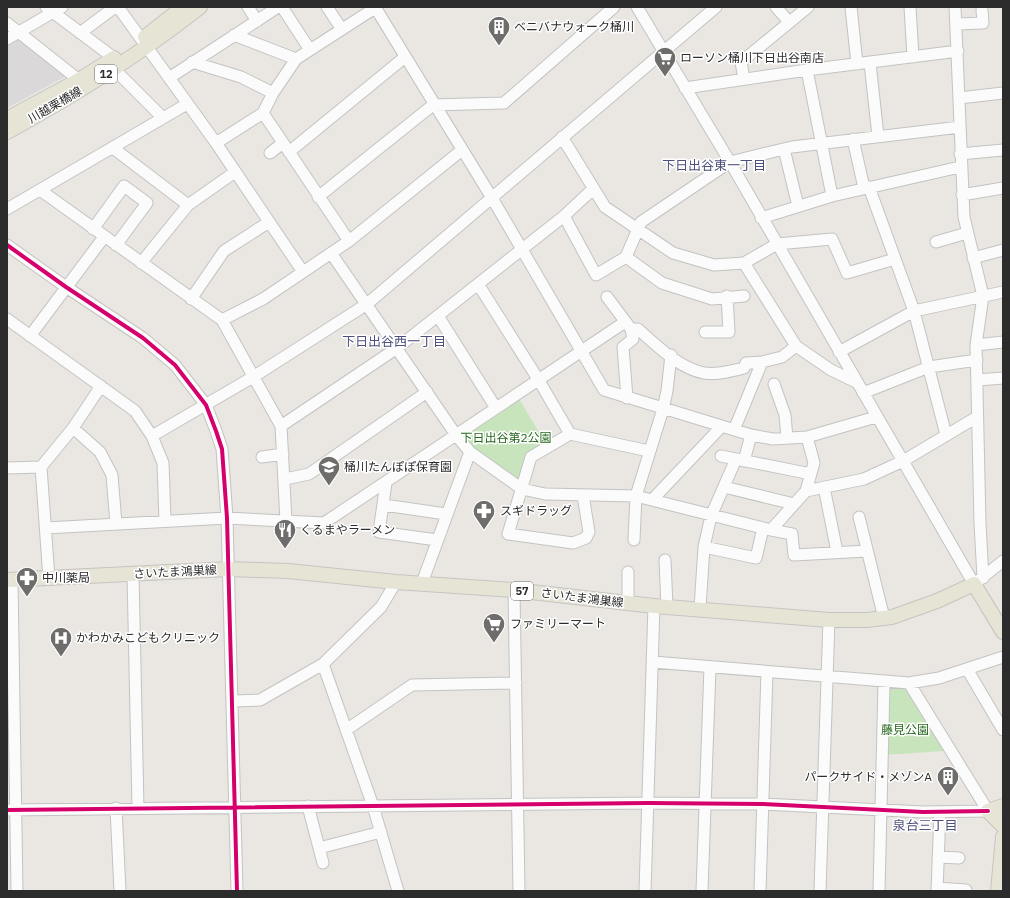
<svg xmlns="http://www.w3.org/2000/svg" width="1010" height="898" viewBox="0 0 1010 898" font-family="'IBM Plex Sans','Noto Sans JP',sans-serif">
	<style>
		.industrial { fill: #dad8d9 }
		.green { fill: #c8e4bc }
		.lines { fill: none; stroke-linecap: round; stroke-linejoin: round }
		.minor-casing { stroke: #c3c3c3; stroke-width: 13 }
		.major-casing { stroke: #c6c4c2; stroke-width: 16 }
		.minor { stroke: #fcfbfb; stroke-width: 11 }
		.major { stroke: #e6e4d5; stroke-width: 14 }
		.cycleway-casing { stroke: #fff; stroke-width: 6 }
		.cycleway { stroke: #d6006c; stroke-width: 4 }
		.labels { text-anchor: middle; stroke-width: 3; stroke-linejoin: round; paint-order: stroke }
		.shield { fill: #fff; stroke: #6b6b6b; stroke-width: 1 }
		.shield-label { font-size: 11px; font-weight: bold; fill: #2c2c2c }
		.poi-label { font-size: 12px; fill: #2c2c2c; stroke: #fff; text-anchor: start }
		.street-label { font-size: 12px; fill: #2c2c2c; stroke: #fff }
		.park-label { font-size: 12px; fill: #25671d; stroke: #fff }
		.neighbourhood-label { font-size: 13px; fill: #4d517b; stroke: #fff }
	</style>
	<rect width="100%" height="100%" fill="#eae7e2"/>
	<path class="industrial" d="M 20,38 L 66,76 L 7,108 L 7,45 Z"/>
	<path class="green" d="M 518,397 L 546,444 L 521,479 L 518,481 L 469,447 L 462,438 L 464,435 Z
		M 880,689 L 907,689 L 944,751 L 884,755 Z"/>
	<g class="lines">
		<g class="minor-casing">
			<path id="minor" d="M 46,7 L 114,58
				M 118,7 L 216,143 L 303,272
				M 248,7 L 257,21
				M 282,7 L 310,50
				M 327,7 L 341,28
				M 375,7 L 492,198 L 604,390 L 751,435 L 773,439 L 807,437 L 876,417
				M 637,7 L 730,162 L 974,584 L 1003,561
				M 776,7 L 789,22
				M 851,7 L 857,64
				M 910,7 L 913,57
				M 955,7 L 964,217 L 983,296 L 976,345 L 980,523 L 983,578
				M 7,23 L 79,80
				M 957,24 L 983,23 L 982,10
				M 80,33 L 115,7
				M 234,35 L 296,59
				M 7,39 L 62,7
				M 192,62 L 241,77 L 273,93
				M 870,63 L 878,136
				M 115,69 L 120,75 L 163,118
				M 807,70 L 832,196
				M 169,78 L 278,7
				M 744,79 L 741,62 L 808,7
				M 685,88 L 807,70 L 958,51
				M 959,98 L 1003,93
				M 263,113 L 349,241
				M 562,137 L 605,207 L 673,253 L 714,265 L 744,263 L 777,244 L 832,239 L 847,273 L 895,259
				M 853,139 L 864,188
				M 216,143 L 263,113 L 273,93 L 296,59 L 375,8
				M 113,148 L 188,205
				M 784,149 L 798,206
				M 289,152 L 405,57
				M 270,153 L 283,143
				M 960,154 L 1003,150
				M 869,187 L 914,311 L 946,435
				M 40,190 L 222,320 L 263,299 L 349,241 L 462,150
				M 962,195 L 1003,188
				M 318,197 L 433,105 L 504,103 L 614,7
				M 7,209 L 187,104
				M 564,216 L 596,275 L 626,257 L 641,222 L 730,162 L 792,147 L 960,127
				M 761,218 L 832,196 L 960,167
				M 93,229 L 124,186 L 147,203 L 116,245
				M 936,242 L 967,233
				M 7,245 L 66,287 L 143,338 L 175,365 L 206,405 L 216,431 L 222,449 L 227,518 L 237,891
				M 331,253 L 456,435 L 470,452 L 522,489 L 545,494 L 636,496 L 771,530 L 806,491 L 814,463 L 807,437
				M 626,257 L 662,283 L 712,299 L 744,296
				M 973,258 L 1003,250
				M 141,263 L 188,205 L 235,172
				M 744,263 L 796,346 L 831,370 L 856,382
				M 478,284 L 538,379 L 570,434 L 649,451
				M 607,297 L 631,329 L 633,339 L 623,347 L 627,398
				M 191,299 L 224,251 L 269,222
				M 438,316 L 496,408
				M 7,319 L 135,411 L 152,436 L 163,463 L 165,521
				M 222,320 L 281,426 L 286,521
				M 631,329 L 638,329 C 656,345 680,369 704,373 C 717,375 731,371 744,368 L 746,363 L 762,362
				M 705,332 L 729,332 L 727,296
				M 30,336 L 104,237
				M 976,345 L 1003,342
				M 839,352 L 914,311 L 1003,292
				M 978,380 L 1003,378
				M 774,384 L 785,415 L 787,438
				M 863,393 L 929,367 L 977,360
				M 281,426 L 397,348 L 564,216 L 593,189
				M 73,428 L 100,452 L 112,475 L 116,524
				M 734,430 L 762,362 L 782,357 L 796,346
				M 570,434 L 531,457 L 508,534 L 573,543 L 586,538 L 589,532 L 583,495
				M 152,436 L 253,377 L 367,304 L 716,7
				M 721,456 L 811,474
				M 262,457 L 283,454
				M 744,461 L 751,435
				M 7,468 L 41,467
				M 285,479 L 309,474 L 427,392
				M 386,483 L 379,532 L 437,540
				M 724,487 L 794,504
				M 824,487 L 837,552
				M 806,491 L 864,479 L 903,461 L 977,417
				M 652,500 L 722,426
				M 384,505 L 446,514
				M 859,517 L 884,618
				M 46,528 L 227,518 L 324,523 L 625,322
				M 771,530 L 792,534 L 794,555 L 867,551
				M 634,540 L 636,496 L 663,409 L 667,391 L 671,355
				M 704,547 L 756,558 L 763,528
				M 665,560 L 667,607
				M 133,574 L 138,808
				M 49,579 L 41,467 L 73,428 L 101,386
				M 12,580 L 17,891
				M 422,583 L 470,452
				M 514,590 L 519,891
				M 628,603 L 628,572
				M 700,608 L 704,547 L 711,516 L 736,459
				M 653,662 L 909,683 L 939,678 L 1003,657
				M 323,664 L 373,806 L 398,891
				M 967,669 L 1003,730
				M 909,683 L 988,811
				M 233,701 L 260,700 L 323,664 L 381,607 L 396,582
				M 346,730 L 412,685 L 516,683
				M 308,806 L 323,863
				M 116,808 L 120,891
				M 7,810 L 648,803 L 763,804 L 923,812 L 988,811
				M 319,848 L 381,832
				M 938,857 L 959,858
				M 937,888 L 966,890
				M 645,891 L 654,606
				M 702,891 L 710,667
				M 760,891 L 767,672
				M 820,891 L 829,620
				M 879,891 L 884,683
				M 937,891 L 940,812"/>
		</g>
		<g class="major-casing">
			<path id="major" d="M 145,37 L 183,7
				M 7,119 L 79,80 L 114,58
				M 7,132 C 75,95 139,55 200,7
				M 7,580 L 229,569 L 288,571 L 396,582 L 514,590 L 654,606 L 829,620 L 867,620 L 892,617 L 937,601 L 974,584 L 1003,632
				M 1003,806 L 988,811 L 1003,826
				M 998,891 L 1003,837"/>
		</g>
		<use href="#minor" class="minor"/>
		<use href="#major" class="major"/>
		<g class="cycleway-casing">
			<path id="cycleway" d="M 7,245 L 66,287 L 143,338 L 175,365 L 206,405 L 216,431 L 222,449 L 227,518 L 237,891
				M 7,810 L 648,803 L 763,804 L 923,812 L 988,811"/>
		</g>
		<use href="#cycleway" class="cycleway"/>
	</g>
	<defs>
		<g id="building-pin" transform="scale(1.15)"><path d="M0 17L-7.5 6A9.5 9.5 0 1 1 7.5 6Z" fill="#6e6d6c" stroke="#fff"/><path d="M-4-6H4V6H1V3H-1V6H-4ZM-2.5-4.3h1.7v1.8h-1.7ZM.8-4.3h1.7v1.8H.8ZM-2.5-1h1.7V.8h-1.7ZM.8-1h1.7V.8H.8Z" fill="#fff"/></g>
		<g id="supermarket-pin" transform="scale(1.15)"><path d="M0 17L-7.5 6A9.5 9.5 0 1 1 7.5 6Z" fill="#6e6d6c" stroke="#fff"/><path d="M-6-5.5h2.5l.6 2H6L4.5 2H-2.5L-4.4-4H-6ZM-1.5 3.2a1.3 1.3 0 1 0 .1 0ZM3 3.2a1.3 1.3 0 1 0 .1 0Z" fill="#fff"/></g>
		<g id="school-pin" transform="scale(1.15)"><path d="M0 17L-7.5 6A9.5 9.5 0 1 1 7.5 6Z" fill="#6e6d6c" stroke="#fff"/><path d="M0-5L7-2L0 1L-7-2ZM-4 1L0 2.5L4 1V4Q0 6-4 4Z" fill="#fff"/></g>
		<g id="pharmacy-pin" transform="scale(1.15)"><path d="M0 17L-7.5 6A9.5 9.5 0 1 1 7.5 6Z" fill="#6e6d6c" stroke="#fff"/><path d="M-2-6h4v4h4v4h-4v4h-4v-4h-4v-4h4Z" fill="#fff"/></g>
		<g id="restaurant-pin" transform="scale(1.15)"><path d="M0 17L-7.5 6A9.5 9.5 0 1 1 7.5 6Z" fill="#6e6d6c" stroke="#fff"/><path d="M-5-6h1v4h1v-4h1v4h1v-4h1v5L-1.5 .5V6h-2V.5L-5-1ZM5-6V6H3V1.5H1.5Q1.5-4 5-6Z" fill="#fff"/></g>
		<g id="hospital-pin" transform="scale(1.15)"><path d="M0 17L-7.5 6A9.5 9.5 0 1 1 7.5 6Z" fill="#6e6d6c" stroke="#fff"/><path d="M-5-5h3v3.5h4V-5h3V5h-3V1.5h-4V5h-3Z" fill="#fff"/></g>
	</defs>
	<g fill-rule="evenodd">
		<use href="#building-pin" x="499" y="27"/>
		<use href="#supermarket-pin" x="665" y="58"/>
		<use href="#school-pin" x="329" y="467"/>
		<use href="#pharmacy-pin" x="484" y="511"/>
		<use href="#restaurant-pin" x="285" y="530"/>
		<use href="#pharmacy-pin" x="27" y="578"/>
		<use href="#supermarket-pin" x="494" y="624"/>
		<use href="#hospital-pin" x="61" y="638"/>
		<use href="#building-pin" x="948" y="777"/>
	</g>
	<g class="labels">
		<g class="shield">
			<rect x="95" y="65" width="22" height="18" rx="3"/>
			<rect x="511" y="582" width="22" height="18" rx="3"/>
		</g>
		<g class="shield-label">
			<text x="106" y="78">12</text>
			<text x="522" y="595">57</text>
		</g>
		<g class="poi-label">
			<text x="514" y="31">ベニバナウォーク桶川</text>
			<text x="680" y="62">ローソン桶川下日出谷南店</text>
			<text x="344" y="471">桶川たんぽぽ保育園</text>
			<text x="500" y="515">スギドラッグ</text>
			<text x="300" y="534">くるまやラーメン</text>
			<text x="42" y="582">中川薬局</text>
			<text x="510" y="628">ファミリーマート</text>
			<text x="76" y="642">かわかみこどもクリニック</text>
			<text x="932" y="781" text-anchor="end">パークサイド・メゾンA</text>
		</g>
		<g class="street-label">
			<text transform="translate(55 105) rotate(-30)" y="4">川越栗橋線</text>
			<text transform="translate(175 572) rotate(-3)" y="4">さいたま鴻巣線</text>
			<text transform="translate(582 598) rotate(7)" y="4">さいたま鴻巣線</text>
		</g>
		<g class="park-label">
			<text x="506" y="442">下日出谷第2公園</text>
			<text x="905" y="734">藤見公園</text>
		</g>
		<g class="neighbourhood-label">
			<text x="714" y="170">下日出谷東一丁目</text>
			<text x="394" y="346">下日出谷西一丁目</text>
			<text x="925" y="830">泉台三丁目</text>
		</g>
	</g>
	<rect width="1010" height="898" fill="none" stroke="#2c2c2c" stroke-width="16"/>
</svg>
